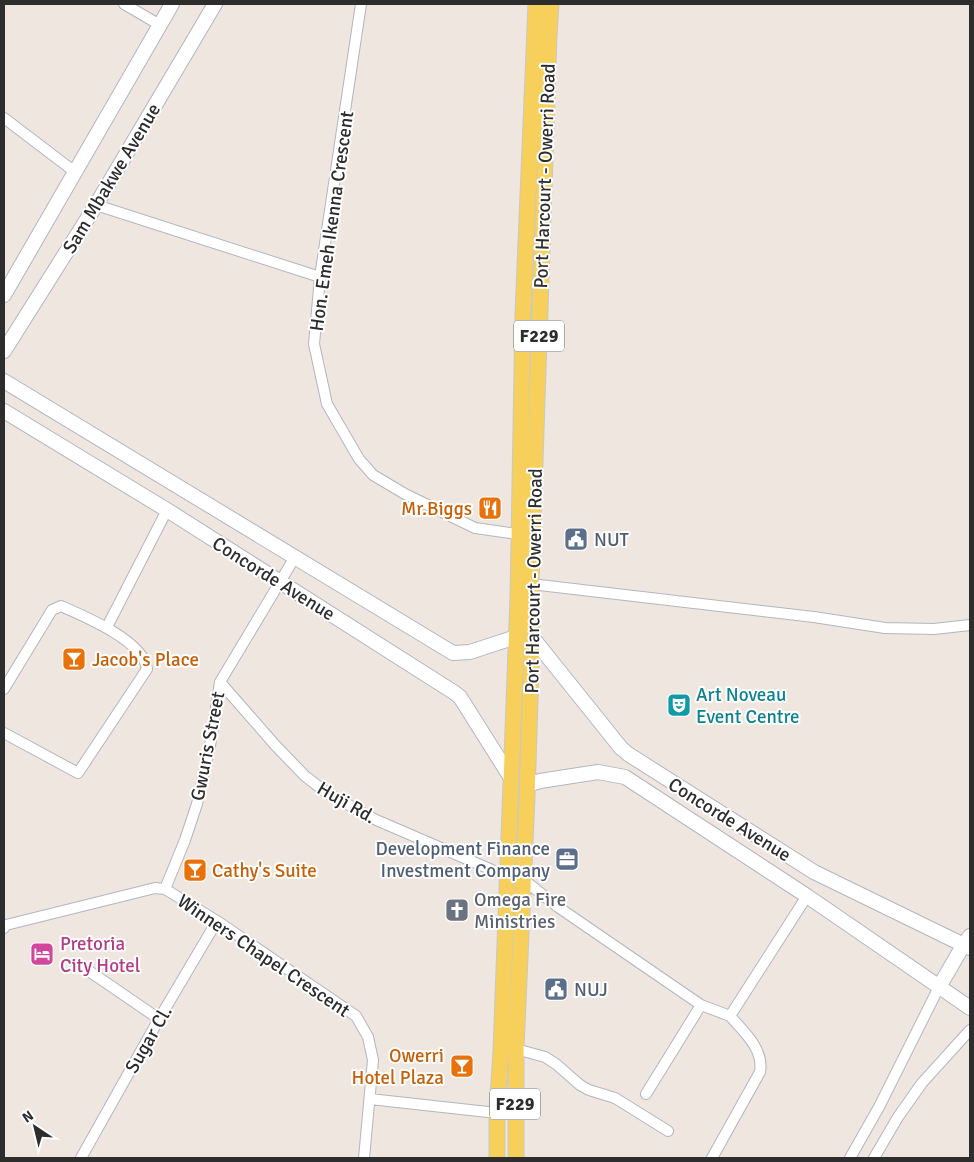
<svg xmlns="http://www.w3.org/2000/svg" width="974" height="1162" viewBox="0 0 974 1162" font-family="Signika,sans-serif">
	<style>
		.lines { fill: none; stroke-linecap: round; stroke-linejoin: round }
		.street-casing { stroke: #b3b5c1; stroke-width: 12 }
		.secondary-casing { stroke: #b3b5c1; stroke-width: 16 }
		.primary-casing { stroke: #c8c8c8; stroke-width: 17 }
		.street { stroke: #fff; stroke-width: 10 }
		.secondary { stroke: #fff; stroke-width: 14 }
		.primary { stroke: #f7d05b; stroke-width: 15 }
		.labels { text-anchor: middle; stroke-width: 4; stroke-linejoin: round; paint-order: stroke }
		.shield { fill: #fff; stroke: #6c6c6c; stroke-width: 1 }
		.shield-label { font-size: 18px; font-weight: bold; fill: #2d2d2d }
		.street-label { font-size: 19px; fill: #2d2d2d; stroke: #fff }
		.food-label { font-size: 19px; fill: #c56008; stroke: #fff; text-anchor: end }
		.service-label { font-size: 19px; fill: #4e5e75; stroke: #fff; text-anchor: start }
		.culture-label { font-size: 19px; fill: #0d838f; stroke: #fff; text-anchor: start }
		.worship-label { font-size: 19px; fill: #5b616d; stroke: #fff; text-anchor: start }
		.hotel-label { font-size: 19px; fill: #b23c85; stroke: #fff; text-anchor: start }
	</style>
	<rect width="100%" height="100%" fill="#efe7df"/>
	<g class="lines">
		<g class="street-casing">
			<path id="street" d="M 124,4 L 160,25
				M 361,4 L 320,277 L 314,344 L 327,404 L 359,459 L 373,475 L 405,494 L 475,528 L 524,535
				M 4,118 L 75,172
				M 96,205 L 320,277
				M 531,584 L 814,617 L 885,628 L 934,629 L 970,625
				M 107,627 L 167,510
				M 220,682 L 275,745 L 305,776 L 327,793 L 374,819 L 506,876
				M 4,689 L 52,610 L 61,606 C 84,616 144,641 147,669 L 78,773 L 4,733
				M 524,880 L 558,907 L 701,1005 L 730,1016
				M 165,889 L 185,840 L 197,804 L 210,746 L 220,682 L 295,557
				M 4,928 L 6,925 L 155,888 L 165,889 L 217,921 L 356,1016 L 368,1037 L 373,1060 L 364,1158
				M 86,969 L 159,1019
				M 516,1049 L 545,1057 L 556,1064 L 580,1085 L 589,1090 L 615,1098 L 668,1131
				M 646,1094 L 701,1005
				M 370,1099 L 497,1113
				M 81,1158 L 159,1019 L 217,921
				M 712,1158 L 760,1072 C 764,1049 744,1032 730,1016 L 807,896
				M 850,1158 L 879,1107 L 939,987
				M 874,1158 L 898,1117 L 922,1083 L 970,1030"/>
		</g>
		<g class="secondary-casing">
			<path id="secondary" d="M 4,295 L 172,4
				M 4,351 L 96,205 L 215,4
				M 4,381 L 453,653 L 470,652 L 516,637
				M 4,411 L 167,510 L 455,693 L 460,697 L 511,778
				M 532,637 L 621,748 L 628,754 L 814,872 L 970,948
				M 527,785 L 540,781 L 598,772 L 625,777 L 807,896 L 970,1008
				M 939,987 L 964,944 L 970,936"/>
		</g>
		<g class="primary-casing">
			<path id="primary" d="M 497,1158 L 497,1113 L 501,1050 L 518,596 L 523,314 L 536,4
				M 516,1158 L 516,1049 L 527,797 L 532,637 L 531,584 L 549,36 L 551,4"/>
		</g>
		<use href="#street" class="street"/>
		<use href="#secondary" class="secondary"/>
		<use href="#primary" class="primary"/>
	</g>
	<defs>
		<g id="restaurant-square" transform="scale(1.25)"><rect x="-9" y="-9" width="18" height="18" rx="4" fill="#e8710a" stroke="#fff"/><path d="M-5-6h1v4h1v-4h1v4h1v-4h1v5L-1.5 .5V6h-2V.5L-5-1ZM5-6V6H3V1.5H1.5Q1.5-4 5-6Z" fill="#fff"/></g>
		<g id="civic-square" transform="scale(1.25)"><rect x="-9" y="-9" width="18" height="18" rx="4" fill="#5c6f8a" stroke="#fff"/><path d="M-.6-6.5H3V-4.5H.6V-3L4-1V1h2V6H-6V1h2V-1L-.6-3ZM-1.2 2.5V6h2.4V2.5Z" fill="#fff"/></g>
		<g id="bar-square" transform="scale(1.25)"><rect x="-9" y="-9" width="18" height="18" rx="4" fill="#e8710a" stroke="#fff"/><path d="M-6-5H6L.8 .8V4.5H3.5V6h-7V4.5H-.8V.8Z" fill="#fff"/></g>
		<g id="theatre-square" transform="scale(1.25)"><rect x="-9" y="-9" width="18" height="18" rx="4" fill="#0f9aa8" stroke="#fff"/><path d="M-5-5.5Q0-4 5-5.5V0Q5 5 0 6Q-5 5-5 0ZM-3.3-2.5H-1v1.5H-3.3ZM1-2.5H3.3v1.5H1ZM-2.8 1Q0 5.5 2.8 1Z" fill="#fff"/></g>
		<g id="office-square" transform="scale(1.25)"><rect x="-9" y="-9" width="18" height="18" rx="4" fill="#5c6f8a" stroke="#fff"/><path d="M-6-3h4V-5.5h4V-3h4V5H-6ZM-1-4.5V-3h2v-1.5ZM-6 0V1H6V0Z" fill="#fff"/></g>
		<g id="church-square" transform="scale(1.25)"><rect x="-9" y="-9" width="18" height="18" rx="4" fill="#6b7280" stroke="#fff"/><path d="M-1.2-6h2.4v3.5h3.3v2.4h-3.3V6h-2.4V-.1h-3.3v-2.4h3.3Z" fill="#fff"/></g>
		<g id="hotel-square" transform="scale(1.25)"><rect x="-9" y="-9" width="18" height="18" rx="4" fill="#d1479c" stroke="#fff"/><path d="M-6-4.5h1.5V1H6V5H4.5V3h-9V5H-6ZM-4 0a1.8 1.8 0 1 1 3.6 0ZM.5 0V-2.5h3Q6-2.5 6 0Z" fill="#fff"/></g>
	</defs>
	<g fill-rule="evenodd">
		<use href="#restaurant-square" x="490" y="508"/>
		<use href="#civic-square" x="576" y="539"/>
		<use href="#bar-square" x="74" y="659"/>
		<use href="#theatre-square" x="679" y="705"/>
		<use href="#office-square" x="567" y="859"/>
		<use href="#bar-square" x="195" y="870"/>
		<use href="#church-square" x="457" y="910"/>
		<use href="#hotel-square" x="42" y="954"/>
		<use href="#civic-square" x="556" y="989"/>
		<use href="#bar-square" x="462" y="1066"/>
	</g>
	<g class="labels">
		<g class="shield">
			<rect x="514" y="320.5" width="50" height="31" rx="4"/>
			<rect x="490" y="1088.5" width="50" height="31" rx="4"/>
		</g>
		<g class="shield-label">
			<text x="539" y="342">F229</text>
			<text x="515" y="1110">F229</text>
		</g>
		<g class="street-label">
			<text transform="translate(544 176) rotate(-88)" y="7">Port Harcourt - Owerri Road</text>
			<text transform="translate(111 178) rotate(-59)" y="7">Sam Mbakwe Avenue</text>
			<text transform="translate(331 221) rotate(-82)" y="7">Hon. Emeh Ikenna Crescent</text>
			<text transform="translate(274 578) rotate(32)" y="7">Concorde Avenue</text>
			<text transform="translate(533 581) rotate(-89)" y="7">Port Harcourt - Owerri Road</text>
			<text transform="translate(207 746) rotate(-79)" y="7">Gwuris Street</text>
			<text transform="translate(347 802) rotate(30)" y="7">Huji Rd.</text>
			<text transform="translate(730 819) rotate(32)" y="7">Concorde Avenue</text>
			<text transform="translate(264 955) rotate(34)" y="7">Winners Chapel Crescent</text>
			<text transform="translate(148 1039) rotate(-60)" y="7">Sugar Cl.</text>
		</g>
		<g class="food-label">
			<text x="472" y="515">Mr.Biggs</text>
			<text x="92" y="666" text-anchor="start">Jacob's Place</text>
			<text x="212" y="877" text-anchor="start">Cathy's Suite</text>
			<text x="444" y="1062">Owerri<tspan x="444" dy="22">Hotel Plaza</tspan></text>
		</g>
		<g class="service-label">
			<text x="594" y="546">NUT</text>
			<text x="550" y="855" text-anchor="end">Development Finance<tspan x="550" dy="22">Investment Company</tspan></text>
			<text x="574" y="996">NUJ</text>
		</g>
		<g class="culture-label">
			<text x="696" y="701">Art Noveau<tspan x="696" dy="22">Event Centre</tspan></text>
		</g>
		<g class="worship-label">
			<text x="474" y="906">Omega Fire<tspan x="474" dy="22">Ministries</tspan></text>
		</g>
		<g class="hotel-label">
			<text x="60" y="950">Pretoria<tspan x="60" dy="22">City Hotel</tspan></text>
		</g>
	</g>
	<rect width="974" height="1162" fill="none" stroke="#2d2d2d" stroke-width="10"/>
	<g transform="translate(35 1127) rotate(325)" stroke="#ffffff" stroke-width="4" paint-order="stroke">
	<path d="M0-4L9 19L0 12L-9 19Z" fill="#2d2d2d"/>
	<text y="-8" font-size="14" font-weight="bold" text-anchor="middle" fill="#2d2d2d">N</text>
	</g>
</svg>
